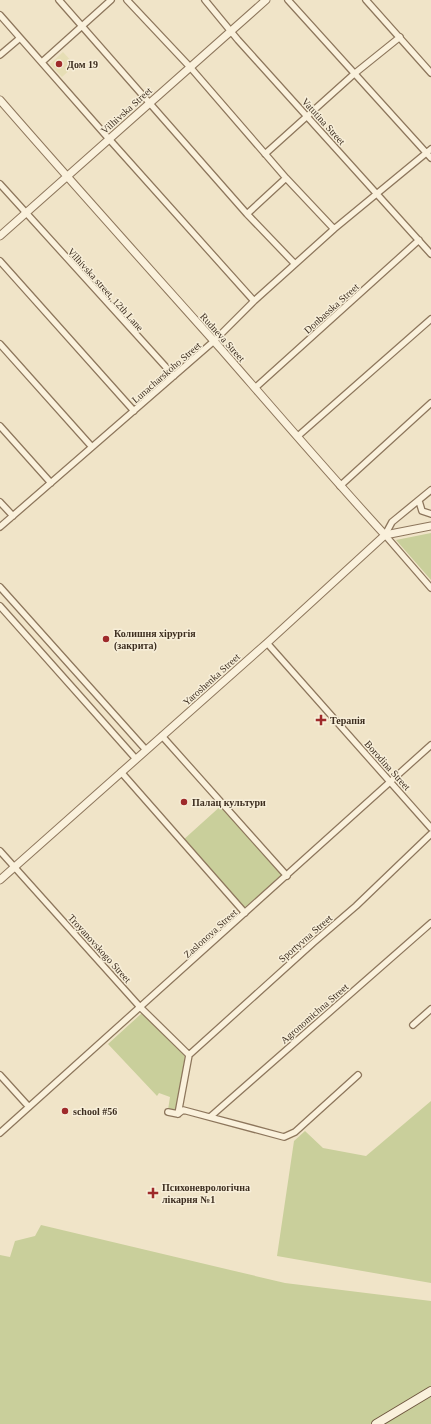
<svg xmlns="http://www.w3.org/2000/svg" width="431" height="1424" viewBox="0 0 431 1424" font-family="Georgia,serif">
	<style>
		.farmland { fill: #e6deb5 }
		.green { fill: #c9cf9b }
		.lines { fill: none; stroke-linecap: round; stroke-linejoin: round }
		.minor-casing { stroke: #8d765c; stroke-width: 8 }
		.tertiary-casing { stroke: #8d765c; stroke-width: 9 }
		.secondary-casing { stroke: #6f573f; stroke-width: 10 }
		.minor { stroke: #faf1dc; stroke-width: 5.5 }
		.tertiary { stroke: #faf1dc; stroke-width: 7 }
		.secondary { stroke: #faf1dc; stroke-width: 8 }
		.poi-dot { fill: #9e2a2b; stroke: #f7eed8; stroke-width: 1.5 }
		.labels { text-anchor: middle; stroke-width: 3; stroke-linejoin: round; paint-order: stroke }
		.poi-label { font-size: 10px; font-weight: bold; fill: #3d2e20; stroke: #f7eed8; text-anchor: start }
		.street-label { font-size: 10px; fill: #3d2e20; stroke: #f7eed8 }
	</style>
	<rect width="100%" height="100%" fill="#f0e4c8"/>
	<path class="farmland" d="M 63,52 L 75,65 L 62,77 L 50,64 Z"/>
	<path class="green" d="M 431,533 L 431,580 L 396,540 Z
		M 223,804 L 287,876 L 245,913 L 182,841 Z
		M 142,1013 L 185,1056 L 176,1111 L 168,1110 L 170,1097 L 159,1093 L 157,1096 L 108,1044 Z
		M 431,1101 L 431,1283 L 277,1256 L 294,1141 L 305,1131 L 323,1148 L 366,1156 Z
		M 41,1225 L 285,1283 L 431,1301 L 431,1424 L 0,1424 L 0,1255 L 10,1257 L 15,1241 L 35,1236 Z"/>
	<g class="lines">
		<g class="minor-casing">
			<path id="minor" d="M 59,0 L 247,214 L 295,264
				M 127,0 L 190,67 L 286,178 L 334,229
				M 205,0 L 238,40 L 431,254
				M 288,0 L 431,158
				M 366,0 L 431,73
				M 0,15 L 109,139 L 254,301
				M 0,55 L 20,38
				M 42,62 L 111,0
				M 265,154 L 354,74 L 400,37
				M 0,184 L 174,376
				M 247,214 L 286,178
				M 0,261 L 134,411
				M 0,344 L 92,447
				M 255,388 L 419,240
				M 0,426 L 51,483
				M 298,436 L 431,319
				M 340,486 L 431,403
				M 431,490 L 392,522 L 385,535 L 431,588
				M 419,501 L 422,511 L 431,514
				M 0,502 L 13,516
				M 0,527 L 214,341 L 254,301 L 334,229 L 431,149
				M 0,587 L 146,750
				M 0,606 L 136,759
				M 267,643 L 431,828
				M 162,736 L 287,876
				M 121,772 L 245,913
				M 0,851 L 140,1007 L 189,1055
				M 413,1025 L 431,1009
				M 189,1055 L 313,943 L 356,906 L 431,834
				M 0,1075 L 29,1107
				M 168,1112 L 178,1114 L 189,1055
				M 178,1114 L 183,1110 L 284,1137 L 295,1132 L 358,1075
				M 210,1117 L 431,923
				M 0,1133 L 431,745"/>
		</g>
		<g class="tertiary-casing">
			<path id="tertiary" d="M 0,100 C 73,184 147,266 221,349 C 275,411 329,474 385,535
				M 0,236 L 266,0
				M 385,535 L 431,526
				M 0,880 L 267,643 L 385,535"/>
		</g>
		<g class="secondary-casing">
			<path id="secondary" d="M 376,1424 L 431,1391"/>
		</g>
		<use href="#minor" class="minor"/>
		<use href="#tertiary" class="tertiary"/>
		<use href="#secondary" class="secondary"/>
	</g>
	<g class="poi-dot">
		<circle cx="59" cy="64" r="4"/>
		<circle cx="106" cy="639" r="4"/>
		<path d="M319 714h4v4h4v4h-4v4h-4v-4h-4v-4h4z"/>
		<circle cx="184" cy="802" r="4"/>
		<circle cx="65" cy="1111" r="4"/>
		<path d="M151 1187h4v4h4v4h-4v4h-4v-4h-4v-4h4z"/>
	</g>
	<g class="labels">
		<g class="poi-label">
			<text x="67" y="68">Дом 19</text>
			<text x="114" y="637">Колишня хірургія<tspan x="114" dy="12">(закрита)</tspan></text>
			<text x="330" y="724">Терапія</text>
			<text x="192" y="806">Палац культури</text>
			<text x="73" y="1115">school #56</text>
			<text x="162" y="1191">Психоневрологічна<tspan x="162" dy="12">лікарня №1</tspan></text>
		</g>
		<g class="street-label">
			<text transform="translate(126 110) rotate(-42)" y="4">Vilhivska Street</text>
			<text transform="translate(324 121) rotate(48)" y="4">Vatutina Street</text>
			<text transform="translate(106 289) rotate(48)" y="4">Vilhivska street, 12th Lane</text>
			<text transform="translate(331 308) rotate(-42)" y="4">Donbasska Street</text>
			<text transform="translate(223 337) rotate(48)" y="4">Rudneva Street</text>
			<text transform="translate(166 372) rotate(-41)" y="4">Lunacharskoho Street</text>
			<text transform="translate(211 679) rotate(-42)" y="4">Yaroshenka Street</text>
			<text transform="translate(388 765) rotate(48)" y="4">Borodina Street</text>
			<text transform="translate(210 933) rotate(-42)" y="4">Zaslonova Street</text>
			<text transform="translate(305 938) rotate(-41)" y="4">Sportyvna Street</text>
			<text transform="translate(100 948) rotate(48)" y="4">Troyanovskogo Street</text>
			<text transform="translate(314 1013) rotate(-41)" y="4">Agronomichna Street</text>
		</g>
	</g>
</svg>
